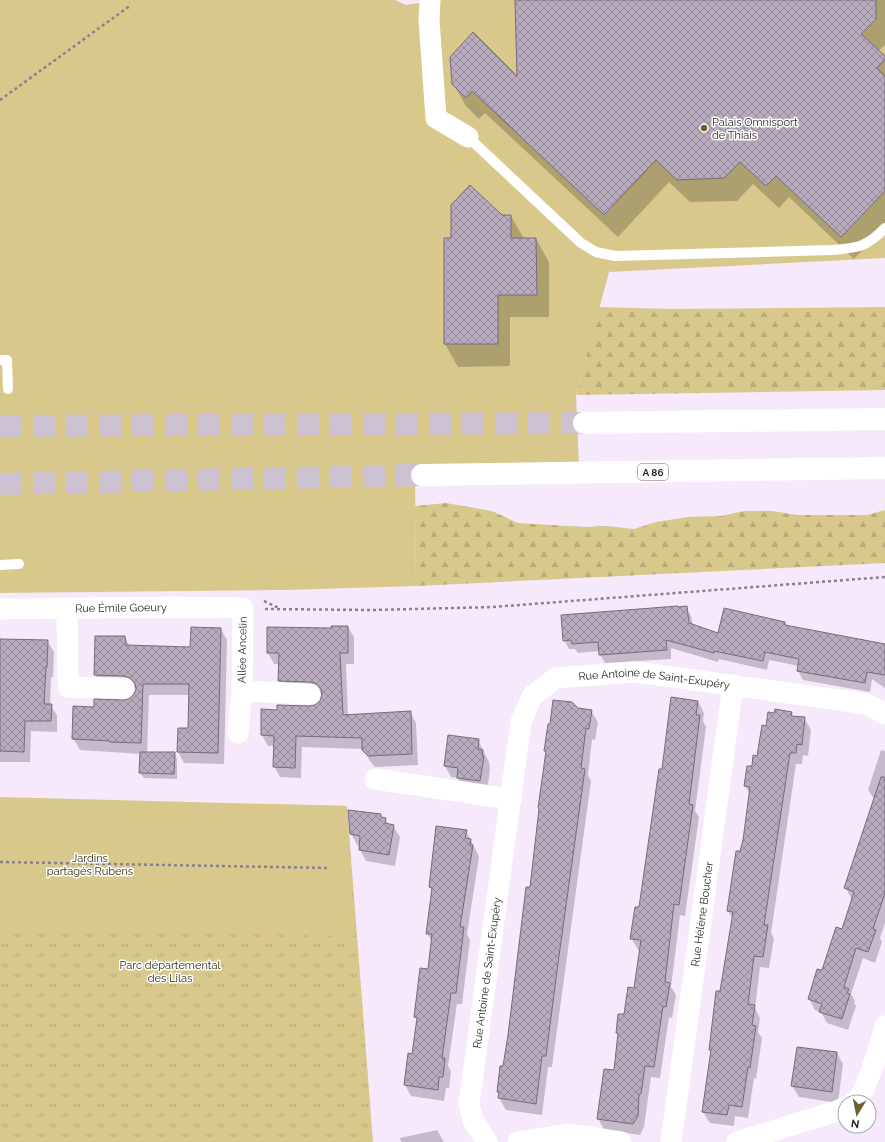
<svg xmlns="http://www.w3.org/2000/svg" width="885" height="1142" viewBox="0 0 885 1142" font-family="Raleway,sans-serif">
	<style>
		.grass { fill: url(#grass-tufts) }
		.forest { fill: url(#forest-firs) }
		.garden { fill: #d9c88b }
		.shadow { fill: #0003 }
		.building { fill: url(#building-cross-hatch); stroke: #766a7b }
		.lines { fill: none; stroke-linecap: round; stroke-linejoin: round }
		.highway-tunnel { stroke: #cdc2d2; stroke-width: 22; stroke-dasharray: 22 11; stroke-linecap: butt }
		.path { stroke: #89808d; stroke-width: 2.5; stroke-dasharray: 3 3; stroke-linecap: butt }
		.lane { stroke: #fff; stroke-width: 10 }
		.street { stroke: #fff; stroke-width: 21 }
		.highway { stroke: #fff; stroke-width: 22 }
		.poi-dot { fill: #6f612e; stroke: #fff; stroke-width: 1.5 }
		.labels { text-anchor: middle; stroke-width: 3; stroke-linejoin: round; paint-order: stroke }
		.shield { fill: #fff; stroke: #6a666b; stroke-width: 1 }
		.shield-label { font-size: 10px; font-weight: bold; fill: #2a252c }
		.poi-label { font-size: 11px; fill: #2a252c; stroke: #fff; text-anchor: start }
		.street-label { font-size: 11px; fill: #2a252c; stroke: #fff }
		.park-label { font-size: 11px; fill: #332b0b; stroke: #fff }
	</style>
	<defs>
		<pattern id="grass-tufts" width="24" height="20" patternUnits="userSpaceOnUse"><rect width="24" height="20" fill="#d9c88b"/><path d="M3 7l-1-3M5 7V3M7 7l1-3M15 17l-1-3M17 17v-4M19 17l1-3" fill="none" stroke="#baac78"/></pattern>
		<pattern id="forest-firs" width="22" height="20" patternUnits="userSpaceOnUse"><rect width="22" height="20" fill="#d9c88b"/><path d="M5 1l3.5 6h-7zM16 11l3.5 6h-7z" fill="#baac78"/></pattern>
		<pattern id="building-cross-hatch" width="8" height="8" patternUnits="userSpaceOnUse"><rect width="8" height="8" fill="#b8abbe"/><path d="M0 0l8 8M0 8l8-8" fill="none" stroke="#968b9b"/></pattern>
	</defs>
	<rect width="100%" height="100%" fill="#f6e9fc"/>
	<path class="grass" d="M 0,799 L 347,806 L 373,1142 L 0,1142 Z"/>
	<path class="forest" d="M 599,307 L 671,309 L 885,307 L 885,390 L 576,395 Z
		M 446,503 L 492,511 L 518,523 L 584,527 L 606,526 L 634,529 L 656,522 L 688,517 L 721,516 L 744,511 L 772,511 L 797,515 L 867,515 L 885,510 L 885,563 L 416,586 L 415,506 Z"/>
	<path class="garden" d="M 0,0 L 395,0 L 406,5 L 436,0 L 885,0 L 885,258 L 609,272 L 576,395 L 579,467 L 415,465 L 416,586 L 285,590 L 0,593 Z
		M 0,797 L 346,806 L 355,936 L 0,929 Z"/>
	<path class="shadow" d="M 516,0 L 885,0 L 885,45 L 878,51 L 885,58 L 885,226 L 854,259 L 789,197 L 779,208 L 753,184 L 737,201 L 690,202 L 669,182 L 618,237 L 485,113 L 479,119 L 466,106 L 453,83 L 518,79 Z
		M 501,216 L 511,216 L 524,239 L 536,239 L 549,262 L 549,317 L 510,317 L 510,366 L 458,367 L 445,344 L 452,239 Z
		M 686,607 L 691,616 L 693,625 L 719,634 L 785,623 L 787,626 L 885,645 L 885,688 L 872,679 L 870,692 L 803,680 L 798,671 L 799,666 L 769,660 L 767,670 L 719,659 L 718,662 L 671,648 L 671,659 L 605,663 L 600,655 L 600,651 L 578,653 L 575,649 L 569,649 L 564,640 Z
		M 348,627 L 354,637 L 354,664 L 346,664 L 348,716 L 410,712 L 416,723 L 418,765 L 375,767 L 370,761 L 363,749 L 302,747 L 301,778 L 280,777 L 274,766 L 275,746 L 268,746 L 262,735 L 278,711 L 316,706 L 321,701 L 323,694 L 318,693 L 286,691 L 279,680 L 280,664 L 274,664 L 268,653 L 332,629 Z
		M 221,629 L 227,640 L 224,764 L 184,763 L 178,752 L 189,729 L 190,695 L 149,695 L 147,753 L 174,753 L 177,759 L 177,779 L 144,778 L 140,773 L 141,754 L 80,750 L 73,738 L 95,708 L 130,700 L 135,695 L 137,688 L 131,687 L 102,686 L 95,675 L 96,637 L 125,637 L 130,647 L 191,648 Z
		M 0,640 L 47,641 L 54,652 L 53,677 L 51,677 L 50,705 L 57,715 L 57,732 L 31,731 L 30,762 L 0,762 Z
		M 698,701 L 704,713 L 703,721 L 706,727 L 695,811 L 699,817 L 685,916 L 680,915 L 671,987 L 676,995 L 672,1018 L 669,1017 L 660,1078 L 651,1077 L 644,1127 L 640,1135 L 604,1130 L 598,1118 L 615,1071 L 619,1036 L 617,1032 L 635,989 L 640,950 L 638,950 L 632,939 L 640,908 L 663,770 Z
		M 577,709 L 591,711 L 598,722 L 595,740 L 592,739 L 588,775 L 591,781 L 552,1067 L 548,1067 L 542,1115 L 506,1110 L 499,1098 L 500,1095 L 498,1092 L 504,1067 L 530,888 L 547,754 L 545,751 Z
		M 791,713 L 794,717 L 804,718 L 811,730 L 808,756 L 803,755 L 802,764 L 796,764 L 771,933 L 774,938 L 769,968 L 760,967 L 755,1008 L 760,1018 L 758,1032 L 762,1038 L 756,1079 L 754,1078 L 748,1118 L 735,1116 L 734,1126 L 710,1123 L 703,1112 L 712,1053 L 710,1050 L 721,993 L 733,919 L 728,911 L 744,840 L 750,794 L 745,786 L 758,757 L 767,727 Z
		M 478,740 L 489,762 L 490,769 L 487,792 L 465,789 L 458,778 L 451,777 L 445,766 Z
		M 881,750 L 885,751 L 885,923 L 880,938 L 882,942 L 875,963 L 863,958 L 851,994 L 855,1001 L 854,1003 L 856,1006 L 848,1030 L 827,1023 L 821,1012 L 815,1010 L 809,999 L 842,930 L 852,900 L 846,888 L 875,800 L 868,790 Z
		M 381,815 L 382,818 L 385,819 L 389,825 L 393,826 L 400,837 L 395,866 L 366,861 L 360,850 L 360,846 L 358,846 L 351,834 Z
		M 437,827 L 466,831 L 477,852 L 479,857 L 467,934 L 470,940 L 462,1004 L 457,1004 L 448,1066 L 451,1071 L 449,1088 L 446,1088 L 444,1101 L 411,1096 L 405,1085 L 413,1055 L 418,1021 L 416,1017 L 429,970 L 432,942 L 427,933 L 432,892 L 430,887 Z
		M 837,1053 L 843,1064 L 838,1103 L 799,1097 L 792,1086 Z
		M 437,1130 L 444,1142 L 401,1142 L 400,1138 Z"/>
	<path class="building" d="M 515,0 L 876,0 L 876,19 L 861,34 L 885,56 L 885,59 L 877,68 L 885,76 L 885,191 L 841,237 L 776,176 L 766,186 L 740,162 L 724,178 L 677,180 L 656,160 L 604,215 L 472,91 L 466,98 L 452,84 L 450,57 L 473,32 L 517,76 Z
		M 470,185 L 502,215 L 511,215 L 511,238 L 536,238 L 537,295 L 498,295 L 498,344 L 444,344 L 444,238 L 451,238 L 451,205 Z
		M 678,606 L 678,607 L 687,606 L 689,623 L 718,633 L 724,608 L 785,622 L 785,625 L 885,644 L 885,675 L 867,672 L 865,683 L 797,671 L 799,659 L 765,652 L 763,661 L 714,651 L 714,653 L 666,640 L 667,650 L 599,655 L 598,642 L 572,644 L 571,640 L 563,641 L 561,615 Z
		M 331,626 L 348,626 L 348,653 L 340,653 L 343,715 L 411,711 L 412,754 L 368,756 L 362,750 L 362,738 L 296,736 L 295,768 L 273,767 L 274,736 L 261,735 L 261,709 L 277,710 L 277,705 L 309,706 L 315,705 L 320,701 L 322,694 L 321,689 L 317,684 L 311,682 L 278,681 L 279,653 L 267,653 L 267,627 L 331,628 Z
		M 191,627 L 221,628 L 218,753 L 177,752 L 178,728 L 188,728 L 189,684 L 143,684 L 141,743 L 110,742 L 110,741 L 72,739 L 73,706 L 94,707 L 94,699 L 124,700 L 129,699 L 134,694 L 136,689 L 135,683 L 130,678 L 124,676 L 94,675 L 95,636 L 125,636 L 126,645 L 190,647 Z
		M 0,639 L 48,640 L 47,667 L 46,667 L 44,704 L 52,704 L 51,721 L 25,721 L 24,752 L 0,751 Z
		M 671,697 L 698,701 L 696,715 L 700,715 L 689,804 L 693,805 L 679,905 L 674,904 L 665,982 L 670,983 L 666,1007 L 663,1006 L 654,1067 L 645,1066 L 641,1094 L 639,1094 L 638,1116 L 633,1124 L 597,1119 L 604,1069 L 614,1070 L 618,1033 L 616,1033 L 618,1014 L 624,1014 L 628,987 L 634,988 L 641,940 L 630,939 L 635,907 L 639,907 L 659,769 L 662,769 Z
		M 553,700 L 572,702 L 578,708 L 592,710 L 589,729 L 586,728 L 581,768 L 585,769 L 558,963 L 546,1056 L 542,1056 L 536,1104 L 498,1098 L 499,1092 L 497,1092 L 500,1066 L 503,1066 L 508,1035 L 526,887 L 530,887 L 539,809 L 538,808 L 539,801 L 546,751 L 544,751 L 548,724 L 550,724 Z
		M 775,709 L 792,712 L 791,716 L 805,717 L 802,745 L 797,744 L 796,753 L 790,753 L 764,925 L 768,925 L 763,957 L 754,956 L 748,1004 L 755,1005 L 752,1025 L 756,1026 L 750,1068 L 748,1067 L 742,1107 L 729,1105 L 727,1115 L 702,1112 L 711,1050 L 709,1050 L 716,991 L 720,991 L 733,912 L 727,911 L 736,851 L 740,851 L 743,840 L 750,787 L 744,786 L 747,766 L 752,766 L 753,755 L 757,756 L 762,725 L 766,726 L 768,712 L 774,713 Z
		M 448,735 L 479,739 L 478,749 L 483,750 L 482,756 L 484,756 L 480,781 L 457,778 L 458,768 L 444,766 Z
		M 140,752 L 175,752 L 174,774 L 139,773 Z
		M 881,777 L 885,777 L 885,893 L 873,929 L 876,930 L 868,952 L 856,948 L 844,987 L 849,989 L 847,993 L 850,994 L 842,1019 L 819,1012 L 822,1004 L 808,999 L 817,969 L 822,970 L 836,927 L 842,929 L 854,892 L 844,888 Z
		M 348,810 L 381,814 L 381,817 L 386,818 L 385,823 L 394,825 L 389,855 L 359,850 L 360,836 L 350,834 Z
		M 436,826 L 467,830 L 465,838 L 471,839 L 470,845 L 473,845 L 460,927 L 464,927 L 456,993 L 451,993 L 442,1058 L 445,1058 L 443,1077 L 439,1077 L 438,1090 L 404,1085 L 408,1053 L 412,1054 L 417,1018 L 414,1017 L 420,968 L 428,969 L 432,934 L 426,934 L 432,888 L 429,887 Z
		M 797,1047 L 837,1052 L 832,1092 L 791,1086 Z"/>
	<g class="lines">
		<path class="highway-tunnel" d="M 0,426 L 584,423
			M 0,484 L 422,475"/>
		<path class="path" d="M 0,100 L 131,5
			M 264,601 L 279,608
			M 265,609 L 373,610 L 493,607 L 885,577
			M 0,862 L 330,868"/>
		<path class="lane" d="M 468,137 L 581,243 L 596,252 L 615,256 L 832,250 C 858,248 867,247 885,228
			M 0,360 L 7,360 L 8,389
			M 0,565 L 19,564"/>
		<g class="street">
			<path d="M 430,0 L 429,20 L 436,118 L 468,137"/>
			<path d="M 67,608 L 68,687 L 124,688"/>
			<path id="s1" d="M 0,609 L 174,607 L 243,608 L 242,691 L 238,733"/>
			<path d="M 242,691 L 310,694"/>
			<path d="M 375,779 L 511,799"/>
			<path d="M 854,1102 C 867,1094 880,1043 885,1026"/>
			<path id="s2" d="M 487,1142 L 473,1120 L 469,1104 L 521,722 L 532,696 L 556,678 L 636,672 L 867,704 L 885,714"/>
			<path d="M 518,1142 L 569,1134 L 621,1142"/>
			<path id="s3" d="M 671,1142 L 733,685"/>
			<path d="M 737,1142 L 837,1111 L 845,1107"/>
		</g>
		<path class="highway" d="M 584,423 L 885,419
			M 422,475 L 885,468"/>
	</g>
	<circle class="poi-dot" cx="704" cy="128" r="4"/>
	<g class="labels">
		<rect class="shield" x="638" y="464" width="30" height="16" rx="3"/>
		<g class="shield-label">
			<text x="653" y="476">A 86</text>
		</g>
		<g class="poi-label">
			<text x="712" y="126">Palais Omnisport<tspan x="712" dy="13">de Thiais</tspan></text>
		</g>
		<g class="street-label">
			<text dy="4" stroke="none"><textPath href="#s1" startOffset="121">Rue Émile Goeury</textPath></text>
			<text transform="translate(242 650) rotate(-89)" y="4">Allée Ancelin</text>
			<text dy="4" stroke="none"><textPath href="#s2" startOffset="585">Rue Antoine de Saint-Exupéry</textPath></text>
			<text dy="4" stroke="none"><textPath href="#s3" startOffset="230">Rue Hélène Boucher</textPath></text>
			<text dy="4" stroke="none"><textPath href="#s2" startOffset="175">Rue Antoine de Saint-Exupéry</textPath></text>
		</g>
		<g class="park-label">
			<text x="90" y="862">Jardins<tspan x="90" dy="13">partagés Rubens</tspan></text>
			<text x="170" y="969">Parc départemental<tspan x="170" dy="13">des Lilas</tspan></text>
		</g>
	</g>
	<g transform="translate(857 1114) rotate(190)"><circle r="19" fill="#ffffff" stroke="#aaa8ab"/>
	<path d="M0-3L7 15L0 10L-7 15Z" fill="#6f612e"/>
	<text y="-6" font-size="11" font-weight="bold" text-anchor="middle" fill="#2a252c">N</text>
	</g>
</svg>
